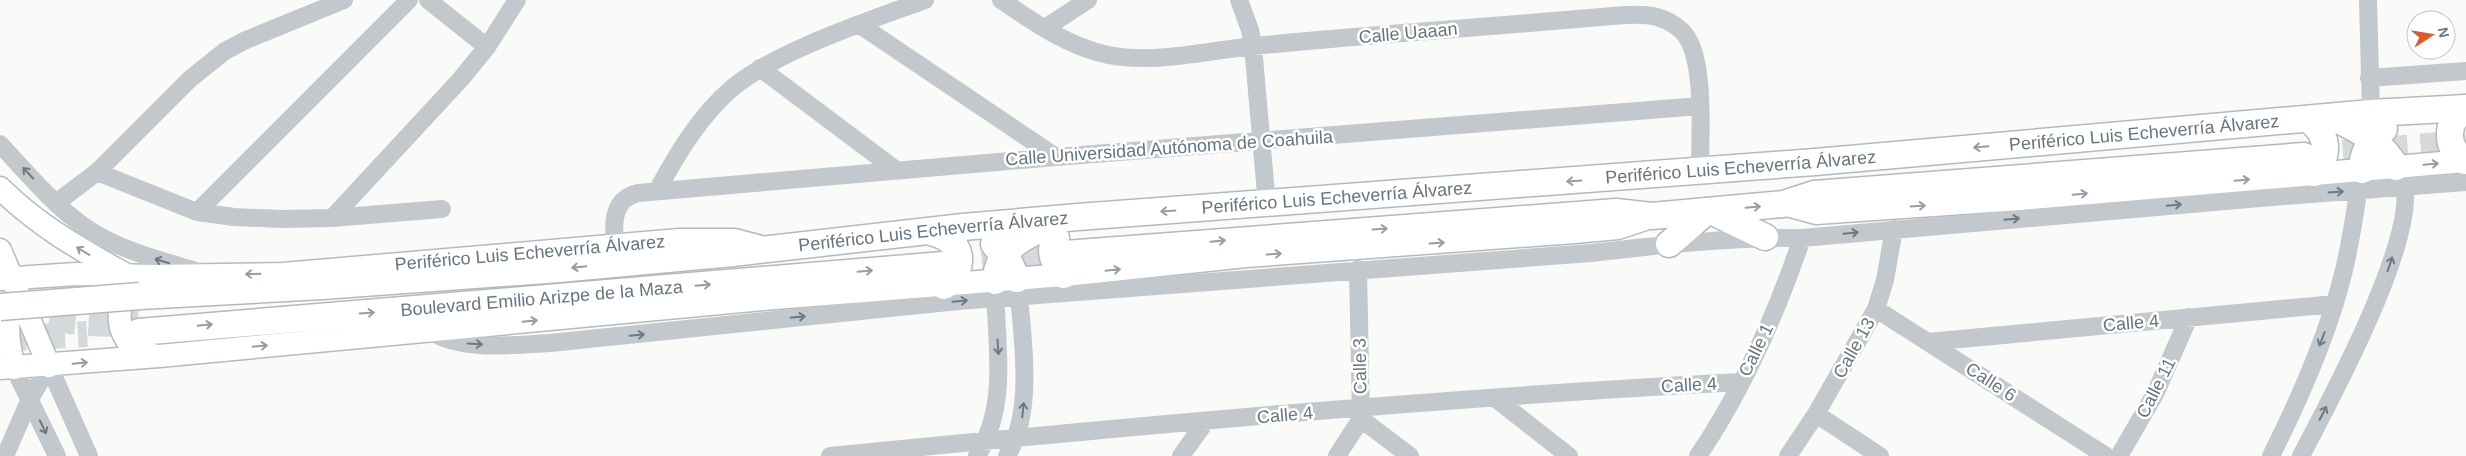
<svg xmlns="http://www.w3.org/2000/svg" width="2466" height="456" viewBox="0 0 2466 456" font-family="Helvetica,sans-serif">
	<style>
		.lines { fill: none; stroke-linecap: round; stroke-linejoin: round }
		.highway-tunnel { stroke: #d5d9db; stroke-width: 26; stroke-dasharray: 26 13; stroke-linecap: butt }
		.major-casing { stroke: #b5babe; stroke-width: 25 }
		.highway-casing { stroke: #b4b9bd; stroke-width: 29 }
		.minor { stroke: #c3c8cc; stroke-width: 18 }
		.major { stroke: #fff; stroke-width: 22 }
		.highway { stroke: #fff; stroke-width: 26 }
		.highway-bridge-casing { stroke: #b4b9bd; stroke-width: 29; stroke-linecap: butt }
		.highway-bridge { stroke: #fff; stroke-width: 26 }
		.oneway { stroke: #939fa8 }
		.oneway2 { stroke: #6a7a87 }
		.labels { text-anchor: middle; stroke-width: 5; stroke-linejoin: round; paint-order: stroke }
		.street-label { font-size: 18px; fill: #657683; stroke: #fff }
	</style>
	<rect width="100%" height="100%" fill="#fafaf8"/>
	<g class="lines">
		<path class="highway-tunnel" d="M 2304,156 L 2466,143
			M 943,265 L 1065,254
			M 16,299 C 44,327 101,323 138,324
			M 0,339 L 87,334"/>
		<g class="major-casing">
			<g id="major">
				<path d="M 0,188 C 36,224 79,249 123,273"/>
				<path d="M 1783,204 L 1816,213 L 2020,199 L 2466,161"/>
				<path d="M 0,250 L 49,366"/>
				<path id="s1" d="M 0,279 L 76,274 L 153,276 L 283,274 L 679,240 L 735,240 L 761,247"/>
				<path d="M 135,287 C 115,299 115,330 132,346 C 139,352 148,354 157,356"/>
				<path d="M 0,368 L 159,356 L 763,299 L 1064,275 L 1246,256 L 1575,232 L 1618,228 L 1651,217"/>
				<path d="M 14,368 C 9,347 0,305 24,300"/>
			</g>
		</g>
		<g class="highway-casing">
			<g id="highway">
				<path d="M 2332,117 C 2358,129 2382,142 2396,167"/>
				<path d="M 2308,119 C 2328,134 2331,154 2314,173"/>
				<path d="M 2464,161 C 2445,146 2445,123 2465,108"/>
				<path d="M 2362,170 C 2362,152 2370,140 2384,129"/>
				<path d="M 1711,211 L 1765,237"/>
				<path d="M 931,232 C 962,239 969,266 944,286"/>
				<path d="M 1056,238 C 1047,252 1055,264 1064,275"/>
				<path d="M 994,244 L 1009,262 L 1017,279"/>
				<path d="M 1669,244 L 1707,211"/>
				<path d="M 1065,254 L 1616,212 L 1652,216 L 1783,204 L 1814,194 L 2304,156"/>
				<path d="M 995,281 C 999,248 1022,237 1049,225"/>
				<path id="s2" d="M 140,296 L 322,286 L 559,269 L 733,253 L 963,227 L 1078,217 L 1815,162 L 2371,113 L 2466,108"/>
				<path id="s3" d="M 139,332 L 943,265"/>
			</g>
		</g>
		<path class="minor" d="M 428,0 L 487,47
			M 1001,0 C 1033,22 1069,47 1108,55 C 1156,64 1205,51 1254,46 C 1365,35 1477,28 1588,18 C 1610,17 1636,12 1657,17 C 1668,20 1682,28 1688,39 C 1705,69 1700,135 1700,171
			M 1239,0 L 1250,30 L 1253,46 L 1267,205
			M 2368,0 L 2371,113
			M 860,25 L 1056,157
			M 1045,28 L 1088,0
			M 760,68 L 896,170
			M 2369,78 L 2466,71
			M 0,144 C 26,172 51,202 82,225 C 115,249 157,259 196,271
			M 97,172 L 197,212 L 234,217 L 282,219 L 332,218 L 442,209
			M 657,191 C 677,154 699,117 731,89 C 776,51 868,21 925,0
			M 56,203 L 97,172 L 190,79 L 225,51 L 246,40 L 344,0
			M 197,212 L 409,0
			M 332,218 L 460,80 L 487,47 L 517,0
			M 615,246 C 613,224 612,199 638,193 L 1056,157 L 1700,106
			M 1876,309 L 2106,456
			M 429,331 C 465,352 509,345 550,343 L 958,301 L 1591,253 C 1661,245 1731,237 1802,238 L 2260,198 L 2466,182
			M 1928,342 L 2335,304
			M 49,366 L 89,456
			M 14,368 L 57,456
			M 1496,399 L 1569,456
			M 1816,414 L 1880,456
			M 1361,419 L 1410,456
			M 5,456 L 30,399 L 49,366
			M 830,456 C 1133,426 1437,398 1740,382
			M 977,456 C 1009,404 996,345 995,287
			M 1007,456 C 1035,410 1022,337 1018,285
			M 1181,456 L 1206,421
			M 1337,456 L 1361,419 L 1358,269
			M 1698,456 C 1742,391 1777,312 1802,238
			M 1788,456 L 1816,414 L 1876,309 L 1885,280 L 1894,229
			M 2119,456 L 2155,394 L 2189,317
			M 2271,456 C 2299,400 2328,335 2343,274 C 2351,243 2355,212 2360,180
			M 2301,456 C 2328,404 2424,229 2402,177"/>
		<use href="#major" class="major"/>
		<use href="#highway" class="highway"/>
		<g class="highway-bridge-casing">
			<path id="highway-bridge" d="M 0,307 L 140,296"/>
		</g>
		<use href="#highway-bridge" class="highway-bridge"/>
	</g>
	<defs><path id="oneway-shaft" d="M-6 0H5M1.5-3L5.5 0L1.5 3" fill="none" stroke-width="1.6" stroke-linecap="round" stroke-linejoin="round" transform="scale(1.25)"/></defs>
	<g class="oneway">
		<use href="#oneway-shaft" transform="translate(1981 147) rotate(175)"/>
		<use href="#oneway-shaft" transform="translate(2431 164) rotate(-5)"/>
		<use href="#oneway-shaft" transform="translate(2242 180) rotate(-5)"/>
		<use href="#oneway-shaft" transform="translate(1574 181) rotate(176)"/>
		<use href="#oneway-shaft" transform="translate(2080 194) rotate(-5)"/>
		<use href="#oneway-shaft" transform="translate(1918 206) rotate(-4)"/>
		<use href="#oneway-shaft" transform="translate(1753 207) rotate(-5)"/>
		<use href="#oneway-shaft" transform="translate(1168 211) rotate(176)"/>
		<use href="#oneway-shaft" transform="translate(1380 229) rotate(-4)"/>
		<use href="#oneway-shaft" transform="translate(1218 241) rotate(-5)"/>
		<use href="#oneway-shaft" transform="translate(1437 243) rotate(-4)"/>
		<use href="#oneway-shaft" transform="translate(83 251) rotate(-149)"/>
		<use href="#oneway-shaft" transform="translate(1274 254) rotate(-4)"/>
		<use href="#oneway-shaft" transform="translate(579 267) rotate(174)"/>
		<use href="#oneway-shaft" transform="translate(1113 270) rotate(-6)"/>
		<use href="#oneway-shaft" transform="translate(865 271) rotate(-5)"/>
		<use href="#oneway-shaft" transform="translate(253 274) rotate(179)"/>
		<use href="#oneway-shaft" transform="translate(703 285) rotate(-5)"/>
		<use href="#oneway-shaft" transform="translate(367 313) rotate(-4)"/>
		<use href="#oneway-shaft" transform="translate(530 321) rotate(-6)"/>
		<use href="#oneway-shaft" transform="translate(205 325) rotate(-6)"/>
		<use href="#oneway-shaft" transform="translate(260 346) rotate(-5)"/>
		<use href="#oneway-shaft" transform="translate(80 363) rotate(-5)"/>
	</g>
	<g class="oneway2">
		<use href="#oneway-shaft" transform="translate(28 173) rotate(-133)"/>
		<use href="#oneway-shaft" transform="translate(2336 192) rotate(-4)"/>
		<use href="#oneway-shaft" transform="translate(2174 205) rotate(-5)"/>
		<use href="#oneway-shaft" transform="translate(2012 219) rotate(-5)"/>
		<use href="#oneway-shaft" transform="translate(1851 233) rotate(-6)"/>
		<use href="#oneway-shaft" transform="translate(162 261) rotate(-163)"/>
		<use href="#oneway-shaft" transform="translate(2390 264) rotate(-71)"/>
		<use href="#oneway-shaft" transform="translate(960 301) rotate(-5)"/>
		<use href="#oneway-shaft" transform="translate(798 317) rotate(-6)"/>
		<use href="#oneway-shaft" transform="translate(637 335) rotate(-5)"/>
		<use href="#oneway-shaft" transform="translate(2322 339) rotate(111)"/>
		<use href="#oneway-shaft" transform="translate(475 344) rotate(3)"/>
		<use href="#oneway-shaft" transform="translate(998 347) rotate(86)"/>
		<use href="#oneway-shaft" transform="translate(1023 410) rotate(-84)"/>
		<use href="#oneway-shaft" transform="translate(2323 413) rotate(-63)"/>
		<use href="#oneway-shaft" transform="translate(43 427) rotate(65)"/>
	</g>
	<g class="labels">
		<g class="street-label">
			<text transform="translate(1408 33) rotate(-5)" y="6">Calle Uaaan</text>
			<text dy="6" stroke="none"><textPath href="#s2" startOffset="2011">Periférico Luis Echeverría Álvarez</textPath></text>
			<text transform="translate(1169 148) rotate(-4)" y="6">Calle Universidad Autónoma de Coahuila</text>
			<text dy="6" stroke="none"><textPath href="#s2" startOffset="1606">Periférico Luis Echeverría Álvarez</textPath></text>
			<text dy="6" stroke="none"><textPath href="#s2" startOffset="1201">Periférico Luis Echeverría Álvarez</textPath></text>
			<text dy="6" stroke="none"><textPath href="#s2" startOffset="796">Periférico Luis Echeverría Álvarez</textPath></text>
			<text dy="6" stroke="none"><textPath href="#s1" startOffset="531">Periférico Luis Echeverría Álvarez</textPath></text>
			<text dy="6" stroke="none"><textPath href="#s3" startOffset="404">Boulevard Emilio Arizpe de la Maza</textPath></text>
			<text transform="translate(2131 323) rotate(-5)" y="6">Calle 4</text>
			<text transform="translate(1854 348) rotate(-61)" y="6">Calle 13</text>
			<text transform="translate(1756 350) rotate(-64)" y="6">Calle 1</text>
			<text transform="translate(1360 366) rotate(-91)" y="6">Calle 3</text>
			<text transform="translate(1991 382) rotate(33)" y="6">Calle 6</text>
			<text transform="translate(1689 385) rotate(-3)" y="6">Calle 4</text>
			<text transform="translate(2156 388) rotate(-63)" y="6">Calle 11</text>
			<text transform="translate(1285 415) rotate(-5)" y="6">Calle 4</text>
		</g>
	</g>
	<g transform="translate(2431 35) rotate(78)"><circle r="24" fill="#ffffff" stroke="#c1c8cd"/>
	<path d="M0-4L9 19L0 12L-9 19Z" fill="#e4572e"/>
	<text y="-8" font-size="14" font-weight="bold" text-anchor="middle" fill="#657683">N</text>
	</g>
</svg>
